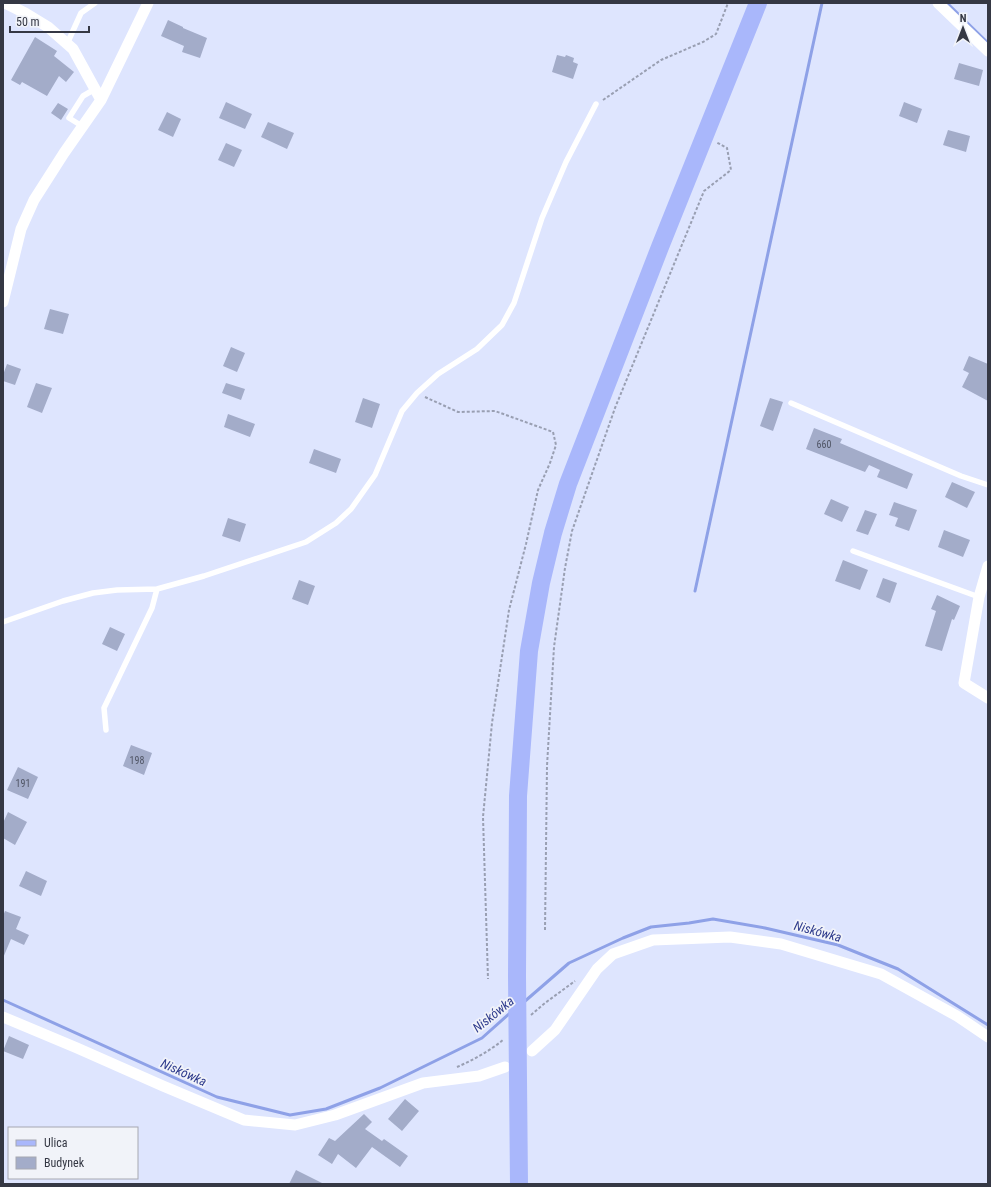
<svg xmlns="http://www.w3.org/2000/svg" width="991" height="1187" viewBox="0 0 991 1187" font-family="'Roboto Condensed',sans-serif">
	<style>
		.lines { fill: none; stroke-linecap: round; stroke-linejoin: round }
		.stream { stroke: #8ea1e7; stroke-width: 3 }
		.building { fill: #a3acc9 }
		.path { stroke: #999fb2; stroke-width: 2; stroke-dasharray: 3 2; stroke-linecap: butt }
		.service { stroke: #fff; stroke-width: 5.5 }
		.minor { stroke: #fff; stroke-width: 11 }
		.primary { stroke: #a9b7fb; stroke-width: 18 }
		.labels { text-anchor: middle; stroke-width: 3.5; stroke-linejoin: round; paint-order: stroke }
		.number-label { font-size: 10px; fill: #505565 }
		.water-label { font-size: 13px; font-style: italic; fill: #2f3c8d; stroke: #f1f3f9 }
	</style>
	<rect width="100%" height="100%" fill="#dee5fe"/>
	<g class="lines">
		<path class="stream" d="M 947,3 L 988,43
			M 695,591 L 822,3
			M 3,1000 L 217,1097 L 290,1115 L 326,1109 L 380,1088 L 482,1038 L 510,1013
			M 524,1002 L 569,963 L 623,938 L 651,927 L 689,923 L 713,919 L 765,928 L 838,945 L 898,969 L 988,1025"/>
	</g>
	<path class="building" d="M 168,20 L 183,27 L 183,28 L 207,38 L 200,58 L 182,52 L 184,46 L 161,36 Z
		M 35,37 L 57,51 L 54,56 L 74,72 L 66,82 L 59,76 L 47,96 L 22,82 L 20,85 L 11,80 Z
		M 557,55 L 565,57 L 566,55 L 574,58 L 573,62 L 578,64 L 573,79 L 552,72 Z
		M 959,63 L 983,70 L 979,86 L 954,79 Z
		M 226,102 L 252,114 L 245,129 L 219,118 Z
		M 904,102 L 922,109 L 917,123 L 899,116 Z
		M 58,103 L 68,109 L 61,120 L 51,113 Z
		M 167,112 L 181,119 L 173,137 L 158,130 Z
		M 268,122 L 294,133 L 287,149 L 261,137 Z
		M 948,130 L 970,136 L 966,152 L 943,145 Z
		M 226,143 L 242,150 L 234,167 L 218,160 Z
		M 50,309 L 69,314 L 63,334 L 44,329 Z
		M 231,347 L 245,353 L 237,372 L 223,366 Z
		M 969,356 L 988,364 L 988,401 L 962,387 L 969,373 L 963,370 Z
		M 7,364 L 21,369 L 15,385 L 3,381 L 3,375 Z
		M 36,383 L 52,388 L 42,413 L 27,407 Z
		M 226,383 L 245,389 L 241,400 L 222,393 Z
		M 363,398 L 380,404 L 372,428 L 355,422 Z
		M 770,398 L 783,402 L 773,431 L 760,426 Z
		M 228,414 L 255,424 L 250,437 L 224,427 Z
		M 814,428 L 842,439 L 840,443 L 913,474 L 907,489 L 877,477 L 880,470 L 869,465 L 865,472 L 806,449 Z
		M 314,449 L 341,459 L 336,473 L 309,463 Z
		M 952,482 L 975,492 L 967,508 L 945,497 Z
		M 831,499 L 849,507 L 842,522 L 824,514 Z
		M 894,502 L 917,510 L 909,531 L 895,526 L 898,518 L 889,515 Z
		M 865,510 L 877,514 L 868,535 L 856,531 Z
		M 228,518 L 246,524 L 240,542 L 222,536 Z
		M 944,530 L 970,540 L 963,557 L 938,547 Z
		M 843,560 L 868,570 L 860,590 L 835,581 Z
		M 883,578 L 897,583 L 890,603 L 876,597 Z
		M 299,580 L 315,586 L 308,605 L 292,599 Z
		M 937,595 L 960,606 L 954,620 L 952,619 L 942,651 L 925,646 L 936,611 L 931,609 Z
		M 110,627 L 125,634 L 117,651 L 102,644 Z
		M 131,745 L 152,753 L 144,775 L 123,766 Z
		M 18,767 L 38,777 L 28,799 L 7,790 Z
		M 8,812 L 27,822 L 15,845 L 3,838 L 3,823 Z
		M 26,871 L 47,881 L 41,896 L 19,886 Z
		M 5,911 L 21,917 L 16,929 L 29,935 L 24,945 L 11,939 L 3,958 L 3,916 Z
		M 9,1036 L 29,1045 L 23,1059 L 3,1051 Z
		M 405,1099 L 419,1111 L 402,1131 L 388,1119 Z
		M 364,1114 L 372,1122 L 365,1129 L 382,1141 L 384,1139 L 408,1156 L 400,1167 L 372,1147 L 356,1168 L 338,1154 L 332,1164 L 318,1155 L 329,1138 L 335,1141 Z
		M 296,1170 L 324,1184 L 289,1184 Z"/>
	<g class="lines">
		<path class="path" d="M 603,100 L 661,60 L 703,42 L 716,34 L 728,3
			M 425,397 L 458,412 L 495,411 L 553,432 L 556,445 L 550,463 L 538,490 L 526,544 L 509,610 L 492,723 L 483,817 L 488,979
			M 545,930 L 547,766 L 554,647 L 565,568 L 572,531 L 615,408 L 704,191 L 731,170 L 727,148 L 716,142
			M 531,1015 L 545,1003 L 575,981
			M 457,1067 C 473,1060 490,1051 504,1039"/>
		<path class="service" d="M 67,44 L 81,13 L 95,3
			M 82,126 L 69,118 L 83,96 L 95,89
			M 791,403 L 961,476 L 988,485
			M 853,551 L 979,597
			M 3,622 L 63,601 L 93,593 L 117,590 L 157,589 L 204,576 L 306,542 L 336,523 L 351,509 L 375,475 L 402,411 L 417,393 L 438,374 L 477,349 L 502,325 L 514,303 L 542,218 L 566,162 L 596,104
			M 106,730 L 104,708 L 152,608 L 157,589"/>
		<path class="minor" d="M 5,3 L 25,13 L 48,27 L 73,49 L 101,100
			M 938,3 L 988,51
			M 3,302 L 21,229 L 34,200 L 64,153 L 101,100 L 148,3
			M 988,566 L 979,597 L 964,683 L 988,698
			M 3,1017 L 77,1048 L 163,1086 L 244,1120 L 295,1125 L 335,1115 L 423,1083 L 479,1076 L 505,1067
			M 532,1051 L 555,1030 L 597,969 L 613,954 L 653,940 L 730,937 L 781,944 L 881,974 L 957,1016 L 988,1037"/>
		<path class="primary" d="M 519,1184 L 517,976 L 518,796 L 529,651 L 541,583 L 553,533 L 568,484 L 660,247 L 758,3"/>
	</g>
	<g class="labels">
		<g class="number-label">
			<text x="824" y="448">660</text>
			<text x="137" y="764">198</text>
			<text x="23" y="787">191</text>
		</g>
		<g class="water-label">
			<text transform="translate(818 931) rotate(15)" y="5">Niskówka</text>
			<text transform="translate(493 1014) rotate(-39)" y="5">Niskówka</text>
			<text transform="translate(184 1072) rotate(24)" y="5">Niskówka</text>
		</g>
	</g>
	<rect width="991" height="1187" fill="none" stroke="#353844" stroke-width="8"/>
	<rect x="8" y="1127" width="130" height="52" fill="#f1f3f9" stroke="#a6a8b1"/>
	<rect x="16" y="1140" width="20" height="6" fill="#a9b7fb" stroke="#a6a8b1"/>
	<text x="44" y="1147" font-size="12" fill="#353844">Ulica</text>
	<rect x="16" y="1157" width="20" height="12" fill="#a3acc9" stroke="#a6a8b1"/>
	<text x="44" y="1167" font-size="12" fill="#353844">Budynek</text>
	<g transform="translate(963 28)" stroke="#f1f3f9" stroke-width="3" paint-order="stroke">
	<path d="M0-3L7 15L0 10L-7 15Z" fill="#353844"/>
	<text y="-6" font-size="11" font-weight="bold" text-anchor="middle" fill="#353844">N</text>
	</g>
	<path d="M10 26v6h79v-6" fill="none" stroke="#353844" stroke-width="2"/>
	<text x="16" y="26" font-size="12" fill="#353844" stroke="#f1f3f9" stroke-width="3" paint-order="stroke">50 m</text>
</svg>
